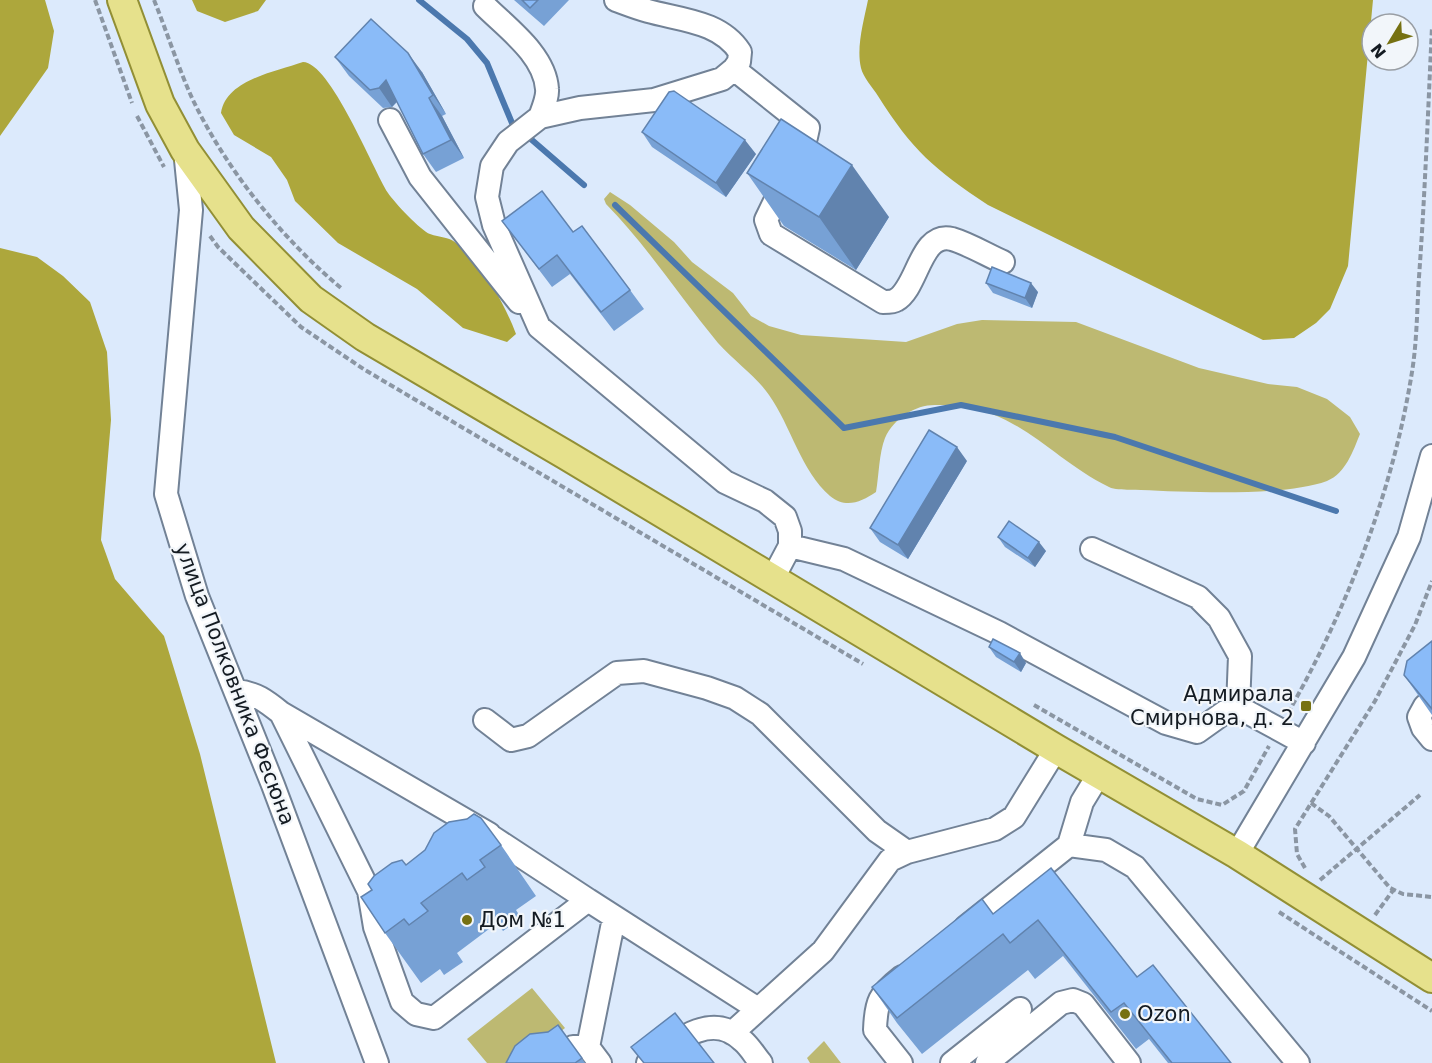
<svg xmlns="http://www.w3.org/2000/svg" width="1432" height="1063" viewBox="0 0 1432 1063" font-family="'DejaVu Sans',sans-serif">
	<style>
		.green { fill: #bdb972 }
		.forest { fill: #ada73c }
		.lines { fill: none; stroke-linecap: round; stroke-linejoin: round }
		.stream { stroke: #4b78ae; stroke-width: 6 }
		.minor-casing { stroke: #728296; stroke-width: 26 }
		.major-casing { stroke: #928f35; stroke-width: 32 }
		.path { stroke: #8b96a3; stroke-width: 4; stroke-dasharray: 6 3; stroke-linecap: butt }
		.minor { stroke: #fff; stroke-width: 22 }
		.major { stroke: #e6e18c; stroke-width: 28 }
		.wall { fill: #77a1d5 }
		.shaded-wall { fill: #6183ae }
		.building { fill: #8abbf8; stroke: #6183ae; stroke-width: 1.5 }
		.poi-dot { fill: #767112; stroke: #f2f6fa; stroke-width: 2 }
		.labels { text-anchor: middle; stroke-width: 4.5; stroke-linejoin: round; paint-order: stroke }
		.street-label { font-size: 21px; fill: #141b22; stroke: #f2f6fa }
		.poi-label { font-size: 21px; fill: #141b22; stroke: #f2f6fa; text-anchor: start }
	</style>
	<rect width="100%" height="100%" fill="#dceafc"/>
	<path class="green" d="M 610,192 L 630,205 L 674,242 L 692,262 L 733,293 L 751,316 L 769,326 L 801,335 L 906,342 L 957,324 L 982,320 L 1076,322 L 1199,368 L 1268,384 L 1297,387 L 1327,399 L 1350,417 L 1360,434 C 1353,451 1346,473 1327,481 C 1283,497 1189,492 1141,490 C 1131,489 1117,491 1109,487 C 1046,456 1015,402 935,405 C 915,405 894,418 885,438 C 879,453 879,475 876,492 C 861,502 846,509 830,496 C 801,471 791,426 769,395 C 756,376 734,361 718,343 C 680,297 648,247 606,204 L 604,199 Z
		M 532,988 L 565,1028 L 521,1063 L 487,1063 L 467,1039 Z
		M 824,1041 L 841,1063 L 810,1063 L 807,1058 Z"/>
	<path class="forest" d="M 0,0 L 45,0 L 54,31 L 48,68 L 0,136 Z
		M 192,0 L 266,0 L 258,11 L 225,22 L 197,11 Z
		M 868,0 L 1373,0 L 1348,266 L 1330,309 L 1316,323 L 1294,338 L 1263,340 L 988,205 C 935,170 912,150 878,96 C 873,88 863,77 861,68 C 856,47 864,20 868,0 Z
		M 303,62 C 330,62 373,169 388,193 C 394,202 421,231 430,234 C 440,238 448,236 456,243 C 482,264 504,302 516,334 L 507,342 L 463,328 L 417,289 L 338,243 L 295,201 L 287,180 L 271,157 L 234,135 L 221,113 C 226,80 274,72 303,62 Z
		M 0,248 L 37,257 L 63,276 L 90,302 L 107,352 L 111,420 L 101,540 L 115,579 L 164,636 L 200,754 L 276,1063 L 0,1063 Z"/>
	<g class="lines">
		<path class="stream" d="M 419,0 L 467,39 L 487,63 L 512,123 L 517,127
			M 525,134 L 584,185
			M 615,205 L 844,428 L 961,405 L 1115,437 L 1336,511"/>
		<g class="minor-casing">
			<path id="minor" d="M 616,0 C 627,4 637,8 648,11 C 680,20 720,21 740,52 L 739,62 L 734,69 L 722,79 L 654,100 L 580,108 L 540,117 L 508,142 L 492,166 L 487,197 L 494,225 L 539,327 L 725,482 L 765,501 L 785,517 L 790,531 L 790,546 L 772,580
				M 485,6 C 507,28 545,55 547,89 C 548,97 543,109 540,117
				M 734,69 L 808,128 L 806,137 L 766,220 L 771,234 L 883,302 C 887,302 893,302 896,300 C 918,288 920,231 952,239 C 969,244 987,255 1003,262
				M 390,120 L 420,177 L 519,302
				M 185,150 L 191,210 L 166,494 L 197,596 L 273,785 L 377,1063
				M 790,546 L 844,559 L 999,633 L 1166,723 L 1197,732 L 1225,712 L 1238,707 L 1304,743
				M 1092,549 L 1198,597 L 1219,618 L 1240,656 L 1238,707
				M 236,691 C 256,693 266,701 281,713 L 369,891 L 375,927 L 402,1002 L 416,1014 L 434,1018 L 588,900 L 492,837 L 471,853
				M 1432,700 L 1425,706 L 1419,717 L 1423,728 L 1432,739
				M 281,713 L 489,834
				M 485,720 L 511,740 L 528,736 L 617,673 L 644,671 L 707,688 L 735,698 L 760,714 L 877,831 L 907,852
				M 1069,845 L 1082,802 L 1099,774
				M 1237,854 L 1354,657 L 1409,537 L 1432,456
				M 588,900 L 758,1009
				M 966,927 L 1069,845 L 1106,850 L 1135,867 L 1298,1063
				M 732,1033 L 823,951 L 890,860 L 907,852 L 995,829 L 1014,817 L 1056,749
				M 588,1047 L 614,918
				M 553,1063 L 573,1047 L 588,1047 L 600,1063
				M 648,1063 C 674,1043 711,1009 743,1041 C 750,1047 755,1056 761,1063
				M 901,1063 L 875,1030 C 876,1001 879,995 902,977
				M 952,1063 L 1020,1009
				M 987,1063 L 1061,1003 L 1073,1000 L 1083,1004 L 1129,1063"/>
		</g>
		<g class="major-casing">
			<path id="major" d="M 122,0 L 160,104 L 185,150 L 241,228 L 311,299 L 365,337 L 566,455 L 1056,749 L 1237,854 L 1432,978"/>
		</g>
		<path class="path" d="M 95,0 L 132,103
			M 154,0 C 167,32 178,67 192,98 C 225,168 282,239 341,288
			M 137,116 L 164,167
			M 210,236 L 218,247 L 301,327 L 365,370 L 863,664
			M 1034,705 L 1197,799 L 1222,805 L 1244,791 L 1269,746
			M 1288,713 C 1347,609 1393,491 1412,372 C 1417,341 1417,309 1419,277 C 1425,194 1428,111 1432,27
			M 1311,803 L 1329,816 L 1390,888 L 1403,894 L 1432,897
			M 1305,868 L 1297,854 L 1295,829 L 1375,701 L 1415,625 L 1432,581
			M 1320,880 L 1420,795
			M 1279,912 L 1432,1011
			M 1375,915 L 1394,889"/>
		<use href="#minor" class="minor"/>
		<use href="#major" class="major"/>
	</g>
	<path class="wall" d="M 514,0 L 569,0 L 544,26 Z
		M 335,57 L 422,72 L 446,114 L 442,116 L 464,158 L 436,172 L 423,154 L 397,102 L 392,107 L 383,108 L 349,76 Z
		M 642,132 L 756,154 L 726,197 L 652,147 Z
		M 747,173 L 889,217 L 856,270 L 784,226 Z
		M 502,221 L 573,232 L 630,290 L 644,309 L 614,331 L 570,274 L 552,287 Z
		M 986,283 L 1038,292 L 1032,308 L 993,293 Z
		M 967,461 L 908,559 L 880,542 L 870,528 Z
		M 998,537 L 1046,551 L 1035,567 L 1005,547 Z
		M 1432,641 L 1432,715 L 1404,675 Z
		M 989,647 L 1026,663 L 1021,672 L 996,657 Z
		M 501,845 L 536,896 L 516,910 L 521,918 L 503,931 L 497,923 L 457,953 L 463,962 L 444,975 L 440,969 L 421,983 L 385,933 L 406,865 Z
		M 1051,868 L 1137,977 L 1231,1063 L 1168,1063 L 1149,1039 L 1136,1049 L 1063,956 L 1035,979 L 1028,970 L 922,1054 L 897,1023 L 872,987 L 993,914 Z
		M 558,1025 L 585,1063 L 506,1063 L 548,1032 Z"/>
	<path class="shaded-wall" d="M 408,53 L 422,72 L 446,114 L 433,95 Z
		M 386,80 L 399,99 L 392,107 L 379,88 Z
		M 429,98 L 442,116 L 464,158 L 451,140 Z
		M 745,140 L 756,154 L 726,197 L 716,183 Z
		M 852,165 L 889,217 L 856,270 L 819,217 Z
		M 1031,283 L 1038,292 L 1032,308 L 1025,298 Z
		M 957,447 L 967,461 L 908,559 L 898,545 Z
		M 1039,542 L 1046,551 L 1035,567 L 1028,558 Z
		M 1020,653 L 1026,663 L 1021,672 L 1014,662 Z"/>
	<path class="building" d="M 522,0 L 538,0 L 530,8 Z
		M 371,19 L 408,53 L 433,95 L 429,98 L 451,140 L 423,154 L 386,80 L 379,88 L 370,90 L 335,57 Z
		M 674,91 L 745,140 L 716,183 L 642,132 L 669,92 Z
		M 781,119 L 852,165 L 819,217 L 747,173 Z
		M 542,191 L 573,232 L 582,226 L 630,290 L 601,312 L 557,255 L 539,269 L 502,221 Z
		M 992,267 L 1031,283 L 1025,298 L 986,283 Z
		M 929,430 L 957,447 L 898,545 L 870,528 Z
		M 1009,521 L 1039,542 L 1028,558 L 998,537 Z
		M 993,639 L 1020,653 L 1014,662 L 989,647 Z
		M 1432,641 L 1432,709 L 1404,675 L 1407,661 Z
		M 474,814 L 481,818 L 501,845 L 480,860 L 485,867 L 467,880 L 462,873 L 421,903 L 428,911 L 409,925 L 404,919 L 385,933 L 361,897 L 372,890 L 368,884 L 374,876 L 392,863 L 402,860 L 406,865 L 425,850 L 434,833 L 449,822 L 467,819 Z
		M 1051,868 L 1137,977 L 1153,965 L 1231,1063 L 1172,1063 L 1124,1003 L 1111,1012 L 1038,920 L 1010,943 L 1003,934 L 897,1018 L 872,987 L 982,899 L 993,914 Z
		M 675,1013 L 714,1063 L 644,1063 L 631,1047 Z
		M 558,1025 L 582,1058 L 575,1063 L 506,1063 L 515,1046 L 530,1034 L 548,1032 Z"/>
	<g class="poi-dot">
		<rect x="1300" y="700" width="12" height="12" rx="3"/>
		<circle cx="467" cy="920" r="6"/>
		<circle cx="1125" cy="1014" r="6"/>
	</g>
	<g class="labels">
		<g class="street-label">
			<text transform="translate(235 684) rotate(69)" y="7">улица Полковника Фесюна</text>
		</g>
		<g class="poi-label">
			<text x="1294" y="701" text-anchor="end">Адмирала<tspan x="1294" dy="24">Смирнова, д. 2</tspan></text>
			<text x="479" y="927">Дом №1</text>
			<text x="1137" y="1021">Ozon</text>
		</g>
	</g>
	<g transform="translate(1390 42) rotate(232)"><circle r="28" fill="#f2f6fa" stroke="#999ea4" stroke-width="1.5"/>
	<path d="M0-4.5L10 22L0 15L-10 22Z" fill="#767112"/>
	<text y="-9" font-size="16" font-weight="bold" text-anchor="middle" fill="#141b22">N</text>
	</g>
</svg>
